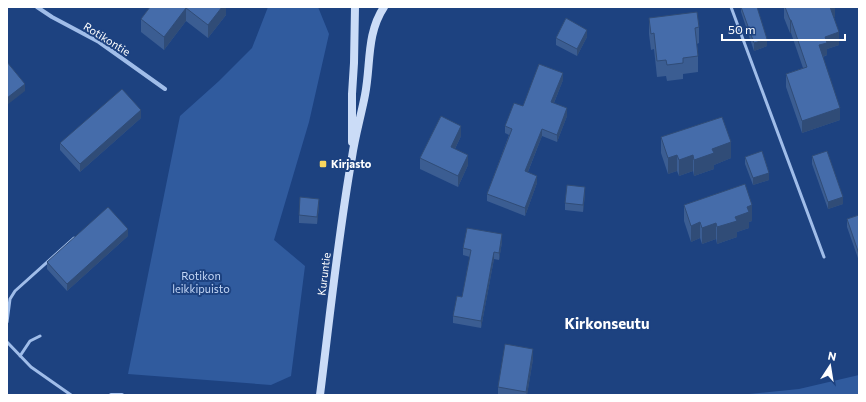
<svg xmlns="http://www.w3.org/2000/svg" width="866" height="402" viewBox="0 0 866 402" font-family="Commissioner,sans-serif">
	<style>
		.green { fill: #305b9e }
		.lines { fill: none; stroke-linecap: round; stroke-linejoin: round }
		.service { stroke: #a0bde9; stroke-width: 3 }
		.minor { stroke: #a0bde9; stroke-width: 4 }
		.secondary { stroke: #cbdcf7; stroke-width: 8 }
		.wall { fill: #3b5d92 }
		.shaded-wall { fill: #304c77 }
		.building { fill: #456caa; stroke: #304c77 }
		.poi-dot { fill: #f9d65e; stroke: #1d4280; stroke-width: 1.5 }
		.labels { text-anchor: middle; stroke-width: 4; stroke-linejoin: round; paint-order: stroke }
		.street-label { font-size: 11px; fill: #fff; stroke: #1d4280 }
		.poi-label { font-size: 11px; font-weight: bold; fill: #fff; stroke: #1d4280; text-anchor: start }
		.park-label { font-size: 11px; fill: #c5d8f7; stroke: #1d4280 }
		.district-label { font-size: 15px; font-weight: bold; fill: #fff; stroke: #1d4280 }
	</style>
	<rect width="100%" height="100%" fill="#1d4280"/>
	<path class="green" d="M 268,7 L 318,7 L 329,34 L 309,122 L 274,240 L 305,266 L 291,376 L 271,385 L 128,374 L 180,116 L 219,81 L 252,48 Z
		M 859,375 L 859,395 L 739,395 L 799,389 Z"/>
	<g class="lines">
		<path class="service" d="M 731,7 L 824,257
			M 7,322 L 10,299 L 15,291 L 74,238
			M 7,342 L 31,367 L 71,395
			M 20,356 L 30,341 L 40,336"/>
		<path class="minor" d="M 37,7 L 52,17 L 99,42 L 165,89
			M 111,395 L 122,395"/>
		<path class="secondary" d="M 352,142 L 352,94 L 354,63 L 355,7
			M 320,395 C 330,316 338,236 352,157 C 355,136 361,116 365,95 C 371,65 366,34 384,7"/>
	</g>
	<path class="wall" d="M 150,7 L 226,7 L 226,15 L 208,38 L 186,21 L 164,50 L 141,32 L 141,19 Z
		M 741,7 L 757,7 L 767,46 L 754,51 L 741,12 Z
		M 784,7 L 835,7 L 835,17 L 834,17 L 839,45 L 827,49 L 827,55 L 823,57 L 840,120 L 802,133 L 786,87 L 786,74 L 803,68 L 791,33 L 790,33 L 784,18 Z
		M 649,18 L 699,27 L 699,43 L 697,44 L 698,56 L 698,72 L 683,74 L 683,79 L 667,81 L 666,76 L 657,77 L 654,49 L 651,50 L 649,34 Z
		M 587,37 L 577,56 L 556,45 L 556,38 Z
		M 563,80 L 554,103 L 567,116 L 557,142 L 542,136 L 528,172 L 537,183 L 525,216 L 487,201 L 487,194 L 509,135 L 505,133 L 505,126 L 523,106 Z
		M 141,118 L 80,172 L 60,150 L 60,143 Z
		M 461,136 L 455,149 L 468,165 L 458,187 L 420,169 L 420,158 Z
		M 661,137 L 731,158 L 714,165 L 714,169 L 694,176 L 693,171 L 679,176 L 677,171 L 668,174 L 661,153 Z
		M 812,156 L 843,204 L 828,209 L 812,164 Z
		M 745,157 L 769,180 L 753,185 L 745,164 Z
		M 585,194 L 583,212 L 565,210 L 565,203 Z
		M 684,205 L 752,221 L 749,222 L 749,228 L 737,232 L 737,237 L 717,244 L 716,239 L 702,244 L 700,238 L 691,242 L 684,221 Z
		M 319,206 L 317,224 L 299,223 L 299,215 Z
		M 859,215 L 859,261 L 847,227 L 847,219 Z
		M 128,236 L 67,291 L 47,269 L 47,262 Z
		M 502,242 L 499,260 L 494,259 L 481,328 L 453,323 L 453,316 L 462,297 L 470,257 L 463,255 L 463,248 Z
		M 533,359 L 527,395 L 498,395 L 498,387 Z"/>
	<path class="shaded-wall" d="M 222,7 L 226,7 L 226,15 L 208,38 L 208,25 Z
		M 830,7 L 835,7 L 835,17 L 830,19 Z
		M 186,8 L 186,21 L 164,50 L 164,37 Z
		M 790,20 L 791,20 L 791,33 L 790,33 Z
		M 587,30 L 587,37 L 577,56 L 577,49 Z
		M 839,32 L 839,45 L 827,49 L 827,55 L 819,58 L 819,45 L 825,37 Z
		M 767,39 L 767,46 L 754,51 L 754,43 Z
		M 563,73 L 563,80 L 551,110 L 551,102 Z
		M 25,84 L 25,91 L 7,105 L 7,98 Z
		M 567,108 L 567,116 L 557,142 L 557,135 Z
		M 840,108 L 840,120 L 802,133 L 802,121 Z
		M 141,110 L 141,118 L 80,172 L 80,164 Z
		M 461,126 L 461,136 L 451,157 L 451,147 Z
		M 542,129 L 542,136 L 525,179 L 525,171 Z
		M 731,142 L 731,158 L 714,165 L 714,169 L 694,176 L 694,160 L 712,149 Z
		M 468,155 L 468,165 L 458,187 L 458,176 Z
		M 677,155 L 677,171 L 668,174 L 668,158 Z
		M 693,155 L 693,171 L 679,176 L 679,160 Z
		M 769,173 L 769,180 L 753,185 L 753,178 Z
		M 537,176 L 537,183 L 525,216 L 525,208 Z
		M 585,187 L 585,194 L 583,212 L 583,205 Z
		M 843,197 L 843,204 L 828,209 L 828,202 Z
		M 319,199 L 319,206 L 317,224 L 317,217 Z
		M 752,205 L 752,221 L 749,222 L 749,228 L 737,232 L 737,237 L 717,244 L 717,227 L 735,217 L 747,207 Z
		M 700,222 L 700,238 L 691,242 L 691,226 Z
		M 716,223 L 716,239 L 702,244 L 702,228 Z
		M 128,229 L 128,236 L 67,291 L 67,284 Z
		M 502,234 L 502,242 L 499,260 L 499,253 Z
		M 494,252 L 494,259 L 481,328 L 481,321 Z
		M 533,349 L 533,359 L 527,395 L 526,395 Z"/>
	<path class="building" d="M 150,7 L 222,7 L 208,25 L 186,8 L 164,37 L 141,19 Z
		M 741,7 L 757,7 L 767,39 L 754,43 Z
		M 785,7 L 830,7 L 839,32 L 825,37 L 827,43 L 819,45 L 840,108 L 802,121 L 786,74 L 807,67 L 791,20 L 790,20 Z
		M 697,12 L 699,27 L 695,28 L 698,56 L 683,58 L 683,63 L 667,65 L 666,60 L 657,61 L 654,33 L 651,34 L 649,18 Z
		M 566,18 L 587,30 L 577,49 L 556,38 Z
		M 7,62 L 25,84 L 7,98 Z
		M 539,64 L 563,73 L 551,102 L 567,108 L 557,135 L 542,129 L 525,171 L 537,176 L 525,208 L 487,194 L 512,129 L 505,126 L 514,103 L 523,106 Z
		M 122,89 L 141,110 L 80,164 L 60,143 Z
		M 441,116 L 461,126 L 451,147 L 468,155 L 458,176 L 420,158 Z
		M 722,117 L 731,142 L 712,149 L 714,153 L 694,160 L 693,155 L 679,160 L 677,155 L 668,158 L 661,137 Z
		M 762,151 L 769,173 L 753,178 L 745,157 Z
		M 827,151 L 843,197 L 828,202 L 812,156 Z
		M 745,184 L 752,205 L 747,207 L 749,212 L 735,217 L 737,221 L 717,227 L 716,223 L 702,228 L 700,222 L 691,226 L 684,205 Z
		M 567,185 L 585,187 L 583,205 L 565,203 Z
		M 300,197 L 319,199 L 317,217 L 299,215 Z
		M 108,207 L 128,229 L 67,284 L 47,262 Z
		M 859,215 L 859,254 L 847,219 Z
		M 467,228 L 502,234 L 499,253 L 494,252 L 481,321 L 453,316 L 457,296 L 462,297 L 471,250 L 463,248 Z
		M 505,344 L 533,349 L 526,392 L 498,387 Z"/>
	<rect class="poi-dot" x="319" y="160" width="8" height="8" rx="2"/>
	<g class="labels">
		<g class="street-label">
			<text transform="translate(107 39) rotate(32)" y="4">Rotikontie</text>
			<text transform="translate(324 274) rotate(-83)" y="4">Kuruntie</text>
		</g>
		<g class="poi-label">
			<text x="331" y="168">Kirjasto</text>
		</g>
		<g class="park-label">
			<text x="201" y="280">Rotikon<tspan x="201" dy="13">leikkipuisto</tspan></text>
		</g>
		<g class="district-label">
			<text x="607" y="329">Kirkonseutu</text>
		</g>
	</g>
	<rect width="866" height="402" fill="none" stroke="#ffffff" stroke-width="16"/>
	<g transform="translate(830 366) rotate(12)" stroke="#1d4280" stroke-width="3" paint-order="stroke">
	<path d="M0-3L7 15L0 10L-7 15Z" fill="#ffffff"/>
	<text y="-6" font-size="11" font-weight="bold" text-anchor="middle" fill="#ffffff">N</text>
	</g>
	<path d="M722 34v6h123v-6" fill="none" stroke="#ffffff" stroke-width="2"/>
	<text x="728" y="34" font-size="12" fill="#ffffff" stroke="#1d4280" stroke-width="3" paint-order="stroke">50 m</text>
</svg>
